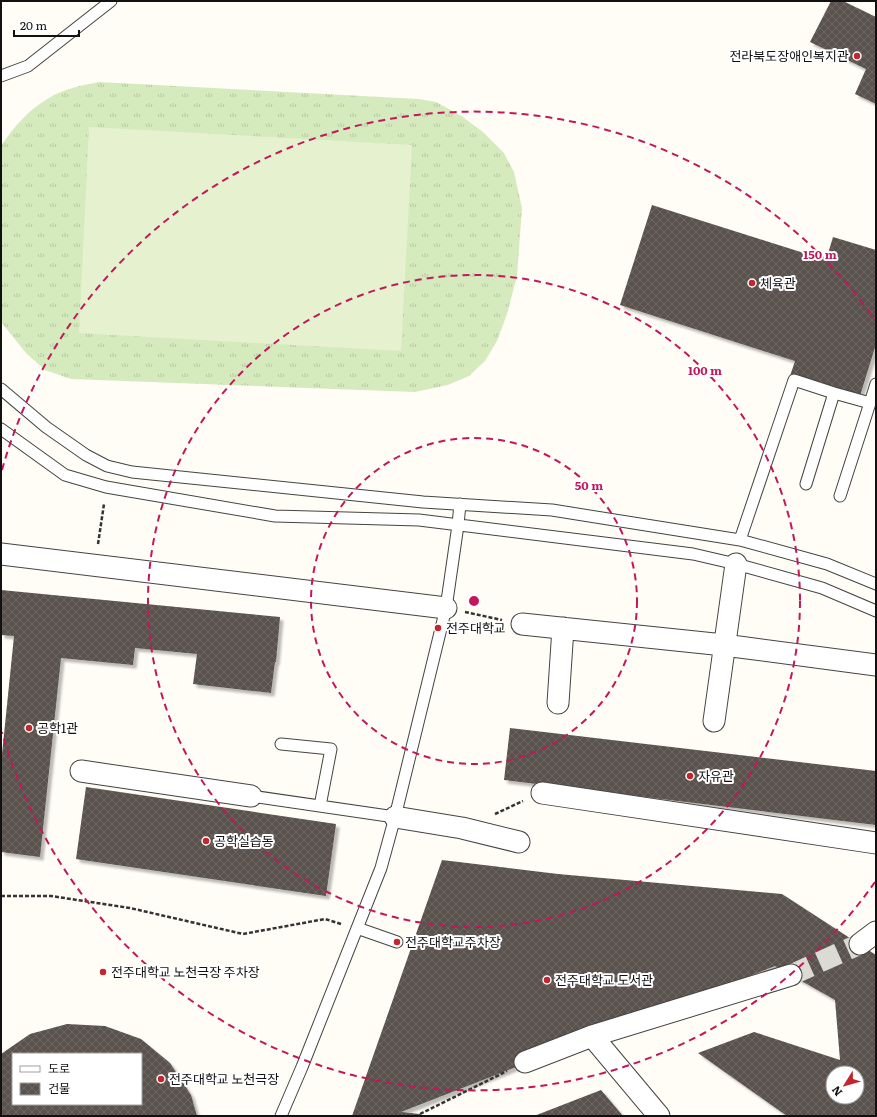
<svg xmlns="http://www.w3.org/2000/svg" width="877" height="1117" viewBox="0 0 877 1117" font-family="Literata,'Noto Sans KR',serif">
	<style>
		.grass { fill: url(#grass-tufts) }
		.pitch { fill: #e6f2cf }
		.building { fill: url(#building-cross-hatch); fill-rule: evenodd; filter: url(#shadow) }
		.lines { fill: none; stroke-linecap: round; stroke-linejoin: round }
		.street-tunnel { stroke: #dbdad3; stroke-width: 21; stroke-dasharray: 21 10; stroke-linecap: butt }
		.lane-casing { stroke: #444; stroke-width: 13 }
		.street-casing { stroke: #444; stroke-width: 23 }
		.path { stroke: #333; stroke-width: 2.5; stroke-dasharray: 4 2; stroke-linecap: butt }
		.lane { stroke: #fff; stroke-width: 11 }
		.street { stroke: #fff; stroke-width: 21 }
		.ring { fill: none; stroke: #c2185b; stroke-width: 2; stroke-dasharray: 7 5 }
		.poi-dot { fill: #c4262e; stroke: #fff; stroke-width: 1.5 }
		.labels { text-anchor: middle; stroke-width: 4; stroke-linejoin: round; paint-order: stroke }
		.poi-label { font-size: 13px; fill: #111; stroke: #fff; text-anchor: start }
		.centre { fill: #c2185b; stroke: #fff; stroke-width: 2 }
		.ring-label { font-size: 12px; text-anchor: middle; font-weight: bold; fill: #c2185b; stroke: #fff; stroke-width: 4; stroke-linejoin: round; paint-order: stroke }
	</style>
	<defs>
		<pattern id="grass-tufts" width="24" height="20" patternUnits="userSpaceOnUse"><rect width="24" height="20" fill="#d5ebbd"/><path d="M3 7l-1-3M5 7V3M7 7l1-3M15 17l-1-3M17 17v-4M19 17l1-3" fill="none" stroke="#b6c8a1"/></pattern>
		<pattern id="building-cross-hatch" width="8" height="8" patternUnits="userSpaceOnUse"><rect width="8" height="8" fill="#5a524d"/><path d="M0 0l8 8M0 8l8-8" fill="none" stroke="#6d6662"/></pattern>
		<filter id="shadow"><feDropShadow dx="3.5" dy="3.5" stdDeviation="1" flood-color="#0004"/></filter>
	</defs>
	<rect width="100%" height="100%" fill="#fffdf5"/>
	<path class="grass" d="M 99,82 L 419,99 L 436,102 L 460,115 L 483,132 L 504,153 L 514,172 L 522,208 L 517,276 L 507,314 L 497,341 L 485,361 L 469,376 L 448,385 L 415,392 L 71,379 L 45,370 L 26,353 L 1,322 L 1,146 C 14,127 29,109 49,98 C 63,89 83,85 99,82 Z"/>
	<path class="pitch" d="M 89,127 L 412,145 L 401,351 L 79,333 Z"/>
	<path class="building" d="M 831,1 L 843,1 L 876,17 L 876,104 L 855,94 L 866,69 L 810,42 Z
		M 652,205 L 826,260 L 833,237 L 876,250 L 876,344 L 860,396 L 790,376 L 795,361 L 620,305 Z
		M 1,590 L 280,617 L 276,662 L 275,662 L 271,693 L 193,684 L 197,654 L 135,648 L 133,665 L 61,658 L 40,857 L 1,852 L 1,764 L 14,636 L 1,635 Z
		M 510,728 L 876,771 L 876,825 L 504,780 Z
		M 86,787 L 336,824 L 326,896 L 76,859 Z
		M 442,860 L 558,874 L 782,894 L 876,955 L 876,1116 L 787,1116 L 698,1053 L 754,1032 L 840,1060 L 835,1000 L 775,966 L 401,1112 L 420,1114 L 424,1116 L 352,1116 ZM 833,1073 L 857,1073 L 857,1097 L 833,1097 Z
		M 67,1024 L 105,1026 L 141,1039 L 170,1063 L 191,1095 L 197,1116 L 1,1116 L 1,1054 L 30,1034 ZM 13,1054 L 141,1054 L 141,1104 L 13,1104 Z
		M 601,1090 L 623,1116 L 534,1116 Z"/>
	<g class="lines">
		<path class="street-tunnel" d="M 791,975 L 860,944"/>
		<g class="lane-casing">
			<path id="lane" d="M 1,76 L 28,66 L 111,1
				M 1,389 L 46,427 L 86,455 L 107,466 L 132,472 L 423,502 L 552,510 L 740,540 L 827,564 L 876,584
				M 834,393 L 870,403 L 840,496
				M 870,403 L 876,384
				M 1,429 L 65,475 L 106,487 L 275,516 L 419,520 L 693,554 L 736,564 L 822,588 L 876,611
				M 740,540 L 794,380 L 834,393 L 806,484
				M 281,744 L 331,749 L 320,806
				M 251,796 L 395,817
				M 357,928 L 397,942
				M 281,1116 L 302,1067 L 381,868 L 395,817 L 446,608 L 458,525 L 460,504"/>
		</g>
		<g class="street-casing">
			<path id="street" d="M 1,554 L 446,608
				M 522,624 L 724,645 L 876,665
				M 558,703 L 563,628
				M 714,721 L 736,564
				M 81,771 L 251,796
				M 542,793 L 876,843
				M 395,817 L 462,828 L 519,842
				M 860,944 L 876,932
				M 592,1036 L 659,1116
				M 525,1062 L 592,1036 L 791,975"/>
		</g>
		<path class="path" d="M 98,544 L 104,504
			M 465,612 L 502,620
			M 495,814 L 523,801
			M 1,896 L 51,896 L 130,908 L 243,934 L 325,919 L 341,924
			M 420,1114 L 507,1071"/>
		<use href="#lane" class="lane"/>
		<use href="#street" class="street"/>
	</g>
	<g class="ring">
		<circle cx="474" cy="601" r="163"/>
		<circle cx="474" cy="601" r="326"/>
		<path d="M875 882A490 490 0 0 1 2 732M2 470A490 490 0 0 1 875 320"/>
	</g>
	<g class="poi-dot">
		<circle cx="857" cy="56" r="4"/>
		<circle cx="752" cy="283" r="4"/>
		<circle cx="438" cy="628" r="4"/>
		<circle cx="29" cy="728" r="4"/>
		<circle cx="690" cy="776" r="4"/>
		<circle cx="206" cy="841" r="4"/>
		<circle cx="397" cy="942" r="4"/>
		<circle cx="103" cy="972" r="4"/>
		<circle cx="547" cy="980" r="4"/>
		<circle cx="161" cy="1079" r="4"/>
	</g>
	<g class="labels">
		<g class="poi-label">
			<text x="849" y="61" text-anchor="end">전라북도장애인복지관</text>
			<text x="760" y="288">체육관</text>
			<text x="446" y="633">전주대학교</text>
			<text x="37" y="733">공학1관</text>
			<text x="698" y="781">자유관</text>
			<text x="214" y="846">공학실습동</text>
			<text x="405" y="947">전주대학교주차장</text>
			<text x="111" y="977">전주대학교 노천극장 주차장</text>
			<text x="555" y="985">전주대학교 도서관</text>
			<text x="169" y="1084">전주대학교 노천극장</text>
		</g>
	</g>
	<circle cx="474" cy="601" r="6" class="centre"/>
	<g class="ring-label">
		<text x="820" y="259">150 m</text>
		<text x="705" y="375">100 m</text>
		<text x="589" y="490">50 m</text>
	</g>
	<rect width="877" height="1117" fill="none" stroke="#111111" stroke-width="4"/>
	<rect x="12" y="1053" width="130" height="52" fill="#ffffff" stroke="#a0a0a0"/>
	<rect x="20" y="1066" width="20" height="6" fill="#ffffff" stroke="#a0a0a0"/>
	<text x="48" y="1073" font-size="12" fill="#111111">도로</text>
	<rect x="20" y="1083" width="20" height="12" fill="url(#building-cross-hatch)" stroke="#a0a0a0"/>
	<text x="48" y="1093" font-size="12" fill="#111111">건물</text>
	<g transform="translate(845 1085) rotate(233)"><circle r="19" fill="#ffffff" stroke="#a0a0a0"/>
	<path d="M0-3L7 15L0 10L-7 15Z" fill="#c4262e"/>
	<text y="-6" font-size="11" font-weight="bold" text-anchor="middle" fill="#111111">N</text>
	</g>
	<path d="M14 30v6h65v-6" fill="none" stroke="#111111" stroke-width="2"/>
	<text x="20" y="30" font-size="12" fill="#111111" stroke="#ffffff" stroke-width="3" paint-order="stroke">20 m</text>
</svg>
